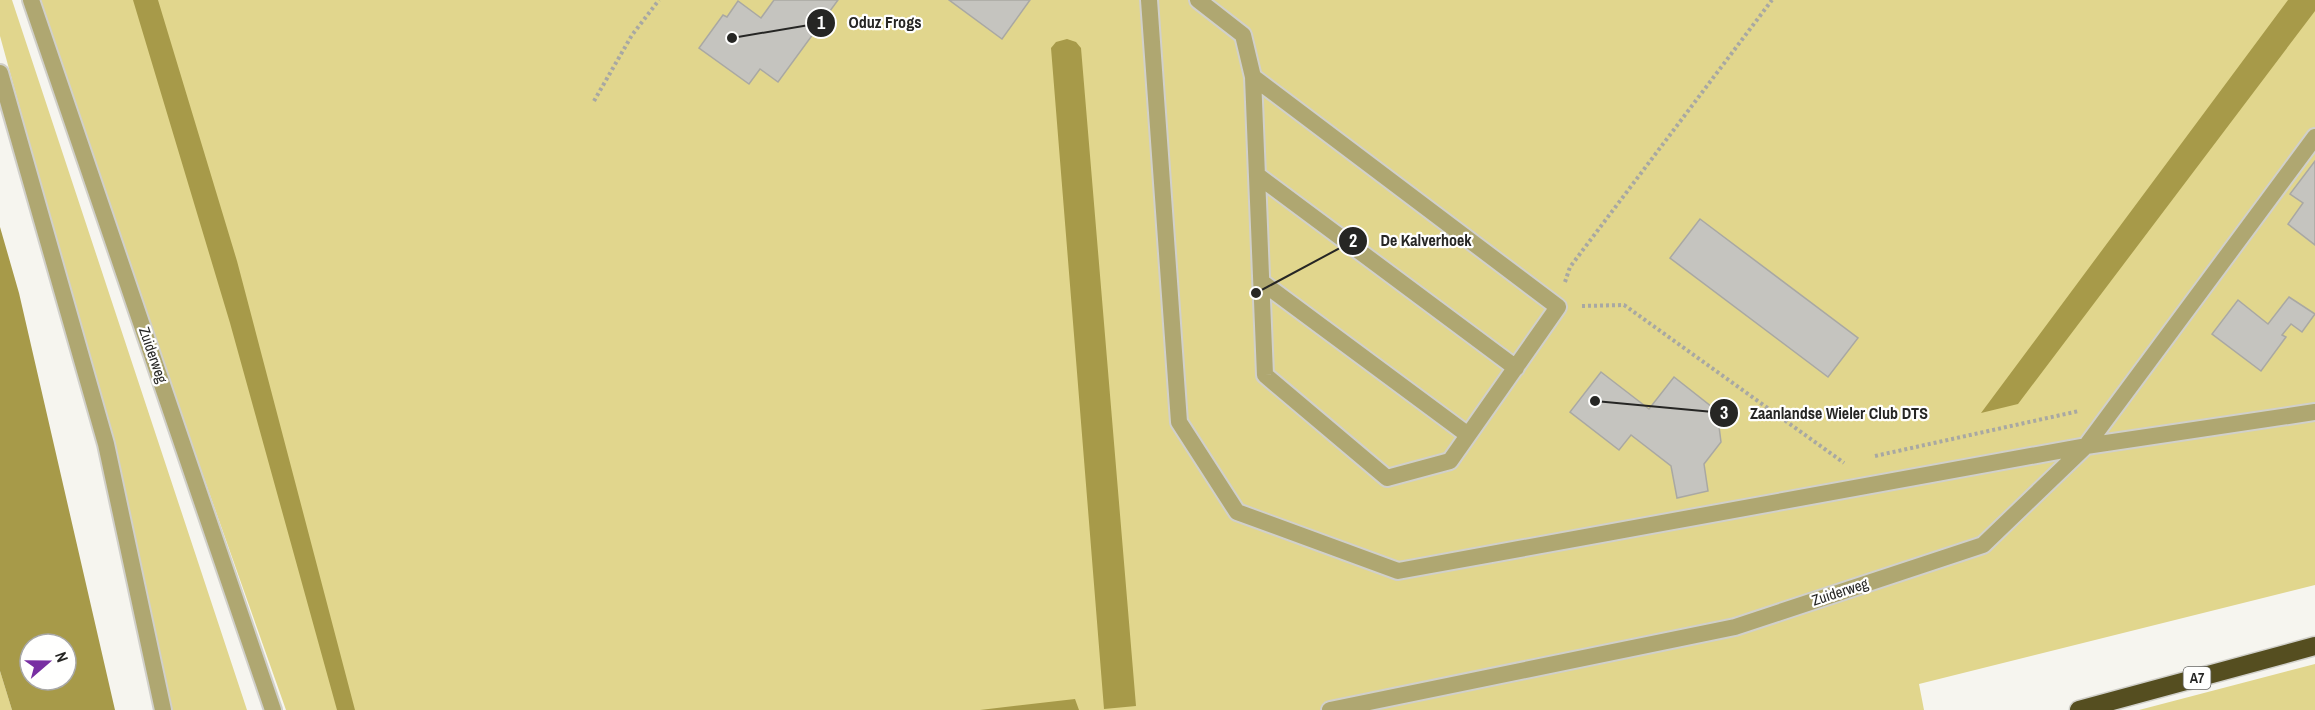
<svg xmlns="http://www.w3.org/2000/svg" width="2315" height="710" viewBox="0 0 2315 710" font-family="'Archivo Narrow',sans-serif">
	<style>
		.green { fill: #e1d68d }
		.water { fill: #a79a49; fill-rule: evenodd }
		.building { fill: #c5c4bf; stroke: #a9a8a3; stroke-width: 1.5 }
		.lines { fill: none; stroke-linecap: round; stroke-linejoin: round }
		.service-casing { stroke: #d1d0ca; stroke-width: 20 }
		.minor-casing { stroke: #d1d0ca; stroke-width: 20 }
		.tertiary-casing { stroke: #d1d0ca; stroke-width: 20 }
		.motorway-casing { stroke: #d1d0ca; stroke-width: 21 }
		.path { stroke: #a8a8a3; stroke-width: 4; stroke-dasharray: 3 3; stroke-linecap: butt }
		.service { stroke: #afa771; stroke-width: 16 }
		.minor { stroke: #afa771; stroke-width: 16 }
		.tertiary { stroke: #afa771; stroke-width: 16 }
		.motorway { stroke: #554e20; stroke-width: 18 }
		.labels { text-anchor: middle; stroke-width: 4.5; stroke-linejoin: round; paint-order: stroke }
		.shield { fill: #fffffe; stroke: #676765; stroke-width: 1.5 }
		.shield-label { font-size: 14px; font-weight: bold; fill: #262624 }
		.street-label { font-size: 15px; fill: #262624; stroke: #fffffe }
		.leader { fill: none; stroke: #262624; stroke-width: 2 }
		.callout-dot { fill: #262624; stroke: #fffffe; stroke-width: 2 }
		.mark-label { font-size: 18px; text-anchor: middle; font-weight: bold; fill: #fff }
		.callout-label { font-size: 16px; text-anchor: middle; font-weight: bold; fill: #262624; stroke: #fffffe; stroke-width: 4.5; stroke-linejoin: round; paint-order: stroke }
	</style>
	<rect width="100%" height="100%" fill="#f6f5ef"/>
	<path class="green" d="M 0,0 L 12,0 L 247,710 L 168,710 L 67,280 L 0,36 Z
		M 39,0 L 2315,0 L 2315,585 L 1919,684 L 1924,710 L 286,710 L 110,212 Z
		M 2315,664 L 2315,710 L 2139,710 Z
		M 0,671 L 12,710 L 0,710 Z"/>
	<path class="water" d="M 133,0 L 158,0 L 237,261 L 355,710 L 337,710 L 230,323 Z
		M 2288,0 L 2315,0 L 2315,11 L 2018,404 L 1981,413 Z
		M 1067,39 L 1076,42 L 1081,48 L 1136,706 L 1104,709 L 1051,48 L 1056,42 Z
		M 0,227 L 19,293 L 115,710 L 12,710 L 0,671 ZM 30,644 L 66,644 L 66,680 L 30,680 Z
		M 1075,699 L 1079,710 L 980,710 Z"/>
	<path class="building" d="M 774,0 L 838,0 L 778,82 L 760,69 L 749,84 L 699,48 L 723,15 L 727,17 L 738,1 L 761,18 Z
		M 949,0 L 1030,0 L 1002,39 Z
		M 2315,161 L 2315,245 L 2288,224 L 2303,203 L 2290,194 Z
		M 1700,219 L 1858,338 L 1828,377 L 1670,258 Z
		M 2289,297 L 2315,314 L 2302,332 L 2291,324 L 2282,335 L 2286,337 L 2261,371 L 2212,334 L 2238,300 L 2268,324 Z
		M 1601,372 L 1649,409 L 1674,377 L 1717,411 L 1721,442 L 1704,464 L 1708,491 L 1677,498 L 1671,466 L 1631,435 L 1619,450 L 1570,412 Z"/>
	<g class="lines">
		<g class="service-casing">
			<path id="service" d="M 1149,0 L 1179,422 L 1237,512 L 1398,571 L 2086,446 L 2315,137
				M 1198,0 L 1243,35 L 1253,77 L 1265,375 L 1387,478 L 1450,461 L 1558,307 L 1253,77
				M 1257,175 L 1516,368
				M 1263,283 L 1468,435
				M 1330,710 L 1735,627 L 1983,545 L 2086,446 L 2315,412"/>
		</g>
		<g class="minor-casing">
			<path id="minor" d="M 0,73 L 106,444 L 163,710"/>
		</g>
		<g class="tertiary-casing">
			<path id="tertiary" d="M 31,0 L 273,710"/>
		</g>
		<g class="motorway-casing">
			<path id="motorway" d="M 2079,710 L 2315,646"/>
		</g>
		<path class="path" d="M 594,101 L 632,35 L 659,0
			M 1565,282 L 1570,267 L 1772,0
			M 1582,306 L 1624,305 L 1844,463
			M 1875,456 L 2079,411"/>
		<use href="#service" class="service"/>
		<use href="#minor" class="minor"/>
		<use href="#tertiary" class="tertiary"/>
		<use href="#motorway" class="motorway"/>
	</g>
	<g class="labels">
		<rect class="shield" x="2183.5" y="667" width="27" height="22" rx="4.5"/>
		<g class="shield-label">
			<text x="2197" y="683">A7</text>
		</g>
		<g class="street-label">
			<text transform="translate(153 355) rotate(71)" y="5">Zuiderweg</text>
			<text transform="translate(1840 592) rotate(-18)" y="5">Zuiderweg</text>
		</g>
	</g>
	<path class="leader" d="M732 38L821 23M1256 293L1353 241M1595 401L1724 413"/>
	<g class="callout-dot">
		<circle cx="732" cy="38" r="6"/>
		<circle cx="1256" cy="293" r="6"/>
		<circle cx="1595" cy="401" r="6"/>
		<circle cx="821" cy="23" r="15"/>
		<circle cx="1353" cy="241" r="15"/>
		<circle cx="1724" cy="413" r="15"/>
	</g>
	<g class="mark-label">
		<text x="821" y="29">1</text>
		<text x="1353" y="247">2</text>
		<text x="1724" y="419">3</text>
	</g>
	<g class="callout-label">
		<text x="885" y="28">Oduz Frogs</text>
		<text x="1426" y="246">De Kalverhoek</text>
		<text x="1839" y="419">Zaanlandse Wieler Club DTS</text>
	</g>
	<g transform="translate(48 662) rotate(70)"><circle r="28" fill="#fffffe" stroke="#a8a8a7" stroke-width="1.5"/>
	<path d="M0-4.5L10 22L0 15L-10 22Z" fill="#782fa2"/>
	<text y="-9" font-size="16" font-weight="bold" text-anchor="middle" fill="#262624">N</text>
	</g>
</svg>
